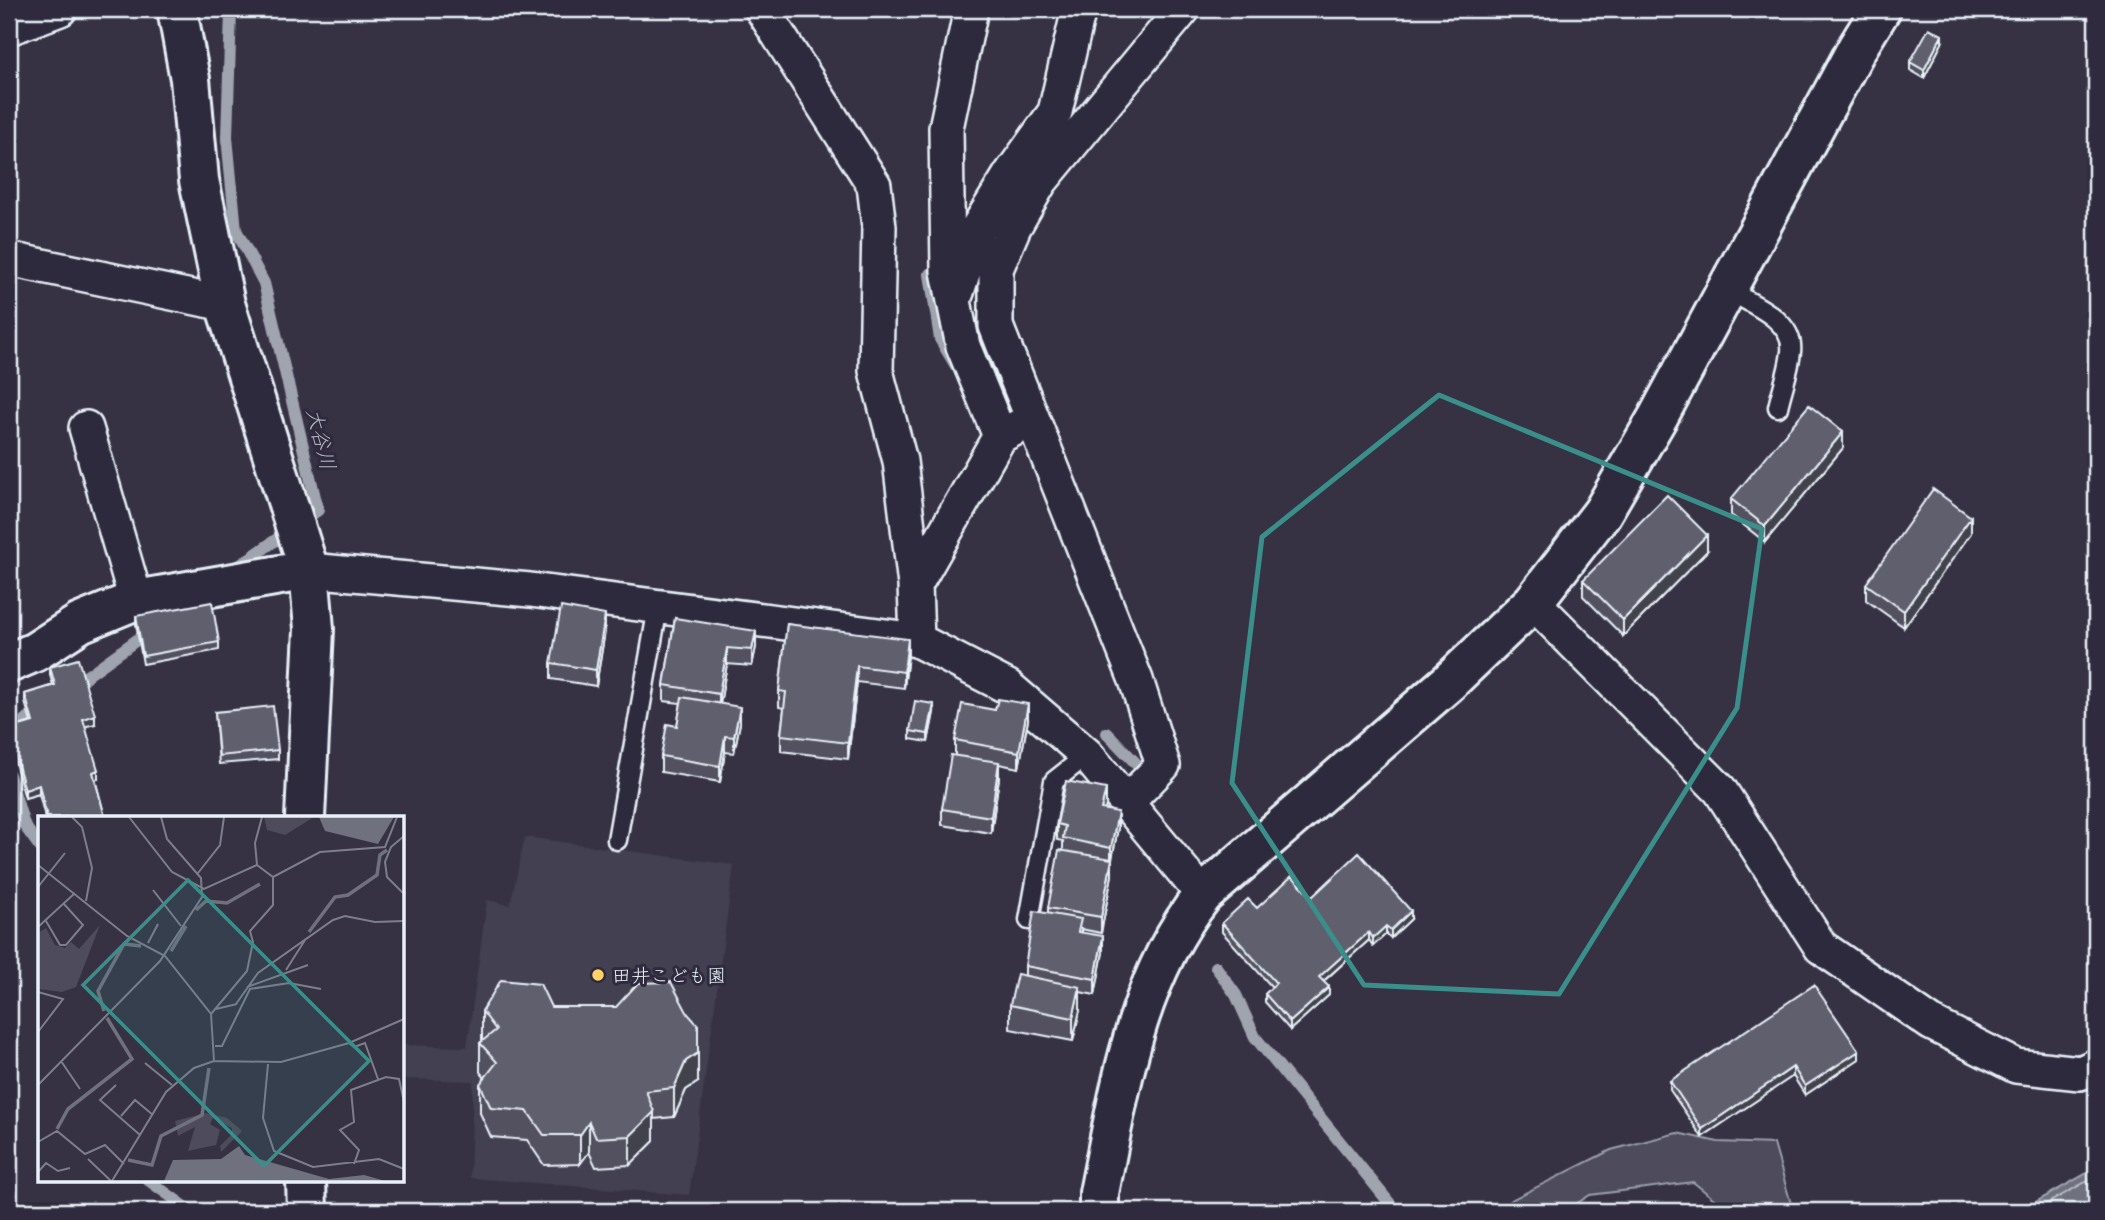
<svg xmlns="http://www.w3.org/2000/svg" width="2105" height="1220" viewBox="0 0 2105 1220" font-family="'Balsamiq Sans','Klee One',sans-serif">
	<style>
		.built { fill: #433f51 }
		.green { fill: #4d4b5c; stroke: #9a9eaa; stroke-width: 2 }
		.water { fill: #70717f; stroke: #a0a4af; stroke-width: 2 }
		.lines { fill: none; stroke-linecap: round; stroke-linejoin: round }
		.shore { stroke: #b8bec8; stroke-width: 2 }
		.stream { stroke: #a0a4af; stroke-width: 12 }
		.lane-casing { stroke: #e8f1f8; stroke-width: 23 }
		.street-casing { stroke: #e8f1f8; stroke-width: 38 }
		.secondary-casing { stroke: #e8f1f8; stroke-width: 44 }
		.lane { stroke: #2f2a3d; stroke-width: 18 }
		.street { stroke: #2f2a3d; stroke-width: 33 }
		.secondary { stroke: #2f2a3d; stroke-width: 38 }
		.wall { fill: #53515f; stroke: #e8f1f8; stroke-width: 2 }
		.shaded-wall { fill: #43424d; stroke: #e8f1f8; stroke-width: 2 }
		.building { fill: #605e6e; stroke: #e8f1f8; stroke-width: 2 }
		.marked { fill: none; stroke: #3a8f8a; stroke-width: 5; stroke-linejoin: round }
		.poi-dot { fill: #ffd166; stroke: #2f2a3d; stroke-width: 2.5 }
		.labels { text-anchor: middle; stroke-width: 6; stroke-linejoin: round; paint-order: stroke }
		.poi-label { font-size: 19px; fill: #e8f1f8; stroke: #2f2a3d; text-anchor: start }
		.water-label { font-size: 21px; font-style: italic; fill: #b2b7c2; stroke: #2f2a3d }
		.inset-river { fill: none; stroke: #70717f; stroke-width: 3.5 }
		.inset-road { fill: none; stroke: #7d7e8c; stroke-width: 2 }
		.view { fill: #3a8f8a; fill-opacity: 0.15; stroke: #3a8f8a; stroke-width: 3.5 }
		.inset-edge { fill: none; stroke: #e8f1f8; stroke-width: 3.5 }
	</style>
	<rect width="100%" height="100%" fill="#363244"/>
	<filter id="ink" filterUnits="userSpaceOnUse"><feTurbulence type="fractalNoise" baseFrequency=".0143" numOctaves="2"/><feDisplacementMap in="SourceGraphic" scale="14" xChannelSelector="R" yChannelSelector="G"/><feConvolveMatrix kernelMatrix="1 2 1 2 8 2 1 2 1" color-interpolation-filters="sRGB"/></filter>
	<g filter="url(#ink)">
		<path class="built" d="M 525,837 L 734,865 L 689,1195 L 470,1178 L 473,1081 L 403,1079 L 403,1045 L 467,1047 L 487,900 L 510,905 Z"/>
		<path class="green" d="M 1677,1133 L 1718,1142 L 1774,1144 L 1793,1211 L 1729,1211 L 1693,1182 L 1590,1195 L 1565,1211 L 1497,1211 L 1513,1199 L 1611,1150 Z"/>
		<path class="water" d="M 2096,1168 L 2096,1211 L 2020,1211 Z"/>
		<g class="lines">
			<path class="shore" d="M 2034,1211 L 2096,1176"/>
			<path class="stream" d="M 930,274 L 940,339 L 956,366
				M 232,571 L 318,510 L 264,283 L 236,230 L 227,137 L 231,11 L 235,9
				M 70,688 L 152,629
				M 9,732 L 41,708
				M 1107,733 L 1147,775
				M 9,775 L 24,825 L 40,847
				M 1216,967 L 1236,995 L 1255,1037 L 1396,1211
				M 148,1180 L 191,1211"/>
			<g class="lane-casing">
				<path id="lane" d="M 1727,290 C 1750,303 1795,320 1791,352 C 1789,371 1782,389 1778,407
					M 617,840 L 658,607
					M 1029,920 L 1054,781 L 1087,755"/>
			</g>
			<g class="street-casing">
				<path id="street" d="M 762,9 L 874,185 L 879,227 L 876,371 L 900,461 L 915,585 L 917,640
					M 971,9 L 946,128 L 948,271 L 963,346 L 1000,436
					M 9,28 L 60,9
					M 9,259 L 225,304
					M 957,292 L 977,229 L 1010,175 L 1055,112 L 1079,9
					M 86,428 L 136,600
					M 309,570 L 530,590 L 917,640 L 1008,687 L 1087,755 L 1203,895
					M 915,585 L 1000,436 L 1020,426
					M 1533,602 L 1720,790 L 1821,947 L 1931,1023 L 2016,1066 L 2080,1073 L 2096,1066
					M 1127,802 L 1163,765 L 1136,680 L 996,326 L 996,269 L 1014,227 L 1040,182 L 1183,9"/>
			</g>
			<g class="secondary-casing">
				<path id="secondary" d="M 177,9 L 190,79 L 199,180 L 225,304 L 309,570 L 314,629 L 305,818
					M 9,663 L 35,652 L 80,623 L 136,600 L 309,570
					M 306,1180 L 307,1211
					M 1099,1211 L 1099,1193 C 1120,1089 1135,981 1203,895 L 1448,683 L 1533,602 L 1602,513 L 1658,417 L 1857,48 L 1881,9"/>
			</g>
			<use href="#lane" class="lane"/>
			<use href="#street" class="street"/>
			<use href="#secondary" class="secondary"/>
		</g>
		<path class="wall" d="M 1942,43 L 1924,78 L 1910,70 L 1910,62 Z
			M 1843,448 L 1765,542 L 1731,515 L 1731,499 Z
			M 1971,533 L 1904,627 L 1866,600 L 1866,584 Z
			M 1707,551 L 1623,636 L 1583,596 L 1583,580 Z
			M 136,616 L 219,642 L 219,650 L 143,664 L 136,624 Z
			M 675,618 L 756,647 L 752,666 L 727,664 L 720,703 L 740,723 L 734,753 L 725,752 L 720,782 L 661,772 L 661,756 L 677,726 L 681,703 L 664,701 L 664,685 Z
			M 787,624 L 908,655 L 904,688 L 857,682 L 848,759 L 781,751 L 781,735 L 784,708 L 779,707 L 779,691 Z
			M 605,631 L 596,686 L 551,679 L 551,663 Z
			M 50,667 L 95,724 L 85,726 L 98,779 L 95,779 L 105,817 L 45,817 L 39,794 L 25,798 L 9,741 L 9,729 L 31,722 L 25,702 L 25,694 L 53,685 L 50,675 Z
			M 215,712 L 278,750 L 278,759 L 219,764 Z
			M 934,712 L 928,742 L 910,739 L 910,731 Z
			M 1028,720 L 1019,768 L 999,764 L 999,778 L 991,833 L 942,825 L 942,809 L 955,756 L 955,740 Z
			M 1106,805 L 1105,809 L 1118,828 L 1112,859 L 1112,875 L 1101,933 L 1081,929 L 1081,932 L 1103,952 L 1095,995 L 1080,992 L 1080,1010 L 1073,1041 L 1010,1029 L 1010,1005 L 1025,976 L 1025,966 L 1048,913 L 1048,908 L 1063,850 L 1063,841 L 1057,840 L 1057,824 Z
			M 1312,897 L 1411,919 L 1391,938 L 1386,934 L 1373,946 L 1369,940 L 1324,981 L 1329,995 L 1290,1030 L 1265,1002 L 1265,994 L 1272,987 L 1222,932 L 1222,923 L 1257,908 Z
			M 551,1007 L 698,1082 L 686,1090 L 674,1117 L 654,1119 L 654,1141 L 630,1165 L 596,1167 L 589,1152 L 580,1164 L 544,1165 L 527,1140 L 491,1137 L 480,1113 L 480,1084 L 485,1078 L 480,1072 L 480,1043 L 482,1041 L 482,1011 Z
			M 1859,1059 L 1805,1095 L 1793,1076 L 1702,1137 L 1670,1090 L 1670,1081 Z"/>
		<path class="shaded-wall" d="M 1942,35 L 1942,43 L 1924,78 L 1924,70 Z
			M 1843,432 L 1843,448 L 1765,542 L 1765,526 Z
			M 1971,517 L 1971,533 L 1904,627 L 1904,611 Z
			M 1707,535 L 1707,551 L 1623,636 L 1623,620 Z
			M 605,615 L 605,631 L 596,686 L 596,670 Z
			M 756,631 L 756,647 L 752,666 L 752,650 Z
			M 908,639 L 908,655 L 904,688 L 904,672 Z
			M 727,648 L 727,664 L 719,710 L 719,694 Z
			M 857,666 L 857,682 L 848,759 L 848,743 Z
			M 934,704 L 934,712 L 928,742 L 928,734 Z
			M 1028,704 L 1028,720 L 1019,768 L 1019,752 Z
			M 740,707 L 740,723 L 734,753 L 734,737 Z
			M 95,715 L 95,724 L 83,727 L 83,719 Z
			M 725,736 L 725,752 L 720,782 L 720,766 Z
			M 999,762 L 999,778 L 991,833 L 991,817 Z
			M 98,770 L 98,779 L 93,780 L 93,772 Z
			M 39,785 L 39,794 L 25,798 L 25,790 Z
			M 1106,789 L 1106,805 L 1101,825 L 1101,809 Z
			M 1118,812 L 1118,828 L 1111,864 L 1111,848 Z
			M 1112,859 L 1112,875 L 1101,933 L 1101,917 Z
			M 1411,911 L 1411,919 L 1391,938 L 1391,930 Z
			M 1386,926 L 1386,934 L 1373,946 L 1373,938 Z
			M 1369,932 L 1369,940 L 1319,985 L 1319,977 Z
			M 1103,936 L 1103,952 L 1095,995 L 1095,979 Z
			M 1080,987 L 1080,1010 L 1073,1041 L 1073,1018 Z
			M 1329,987 L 1329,995 L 1290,1030 L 1290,1022 Z
			M 1859,1051 L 1859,1059 L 1805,1095 L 1805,1086 Z
			M 698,1053 L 698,1082 L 686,1090 L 674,1117 L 674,1088 L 686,1061 Z
			M 1793,1067 L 1793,1076 L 1702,1137 L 1702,1129 Z
			M 654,1112 L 654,1141 L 630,1165 L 630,1136 Z
			M 589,1122 L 589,1152 L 580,1164 L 580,1135 Z"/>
		<path class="building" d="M 1929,28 L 1942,35 L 1924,70 L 1910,62 Z
			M 1809,405 L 1843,432 L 1765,526 L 1731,499 Z
			M 1933,489 L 1971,517 L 1904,611 L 1866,584 Z
			M 1667,495 L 1707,535 L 1623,620 L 1583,580 Z
			M 212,602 L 219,642 L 143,656 L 136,616 Z
			M 561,607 L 605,615 L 596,670 L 551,663 Z
			M 675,618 L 756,631 L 752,650 L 727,648 L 719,694 L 664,685 Z
			M 787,624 L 908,639 L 904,672 L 857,666 L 848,743 L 781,735 L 786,692 L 779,691 Z
			M 78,659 L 95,715 L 83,719 L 98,770 L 93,772 L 105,817 L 47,817 L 39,785 L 25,790 L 9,733 L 9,729 L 33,722 L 25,694 L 55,685 L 50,667 Z
			M 682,697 L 740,707 L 734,737 L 725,736 L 720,766 L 661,756 L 667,724 L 677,726 Z
			M 998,699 L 1028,704 L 1019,752 L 955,740 L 962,704 L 995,710 Z
			M 915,701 L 934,704 L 928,734 L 910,731 Z
			M 273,706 L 278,750 L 219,756 L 215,712 Z
			M 951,755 L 999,762 L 991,817 L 942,809 Z
			M 1066,781 L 1106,789 L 1101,809 L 1118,812 L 1111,848 L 1063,838 L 1065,826 L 1057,824 Z
			M 1059,850 L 1112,859 L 1101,917 L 1048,908 Z
			M 1359,853 L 1411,911 L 1391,930 L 1386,926 L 1373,938 L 1369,932 L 1319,977 L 1329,987 L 1290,1022 L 1265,994 L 1276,983 L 1222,923 L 1248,899 L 1257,908 L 1292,876 L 1312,897 Z
			M 1034,911 L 1081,919 L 1078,932 L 1103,936 L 1095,979 L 1025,966 Z
			M 1017,974 L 1080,987 L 1073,1018 L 1010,1005 Z
			M 501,980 L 540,984 L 551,1007 L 616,1007 L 638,983 L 671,982 L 688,1014 L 698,1025 L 698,1053 L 686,1061 L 674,1088 L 646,1091 L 654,1112 L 630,1136 L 596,1138 L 589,1122 L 580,1135 L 544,1135 L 527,1111 L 491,1108 L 480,1084 L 497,1062 L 480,1043 L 496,1030 L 482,1011 Z
			M 1814,985 L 1859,1051 L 1805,1086 L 1793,1067 L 1702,1129 L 1670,1081 Z"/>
	</g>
	<path class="marked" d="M 1439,395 L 1762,529 L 1737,708 L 1559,994 L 1364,985 L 1232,783 L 1262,537 Z"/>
	<circle class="poi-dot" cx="598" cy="975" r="7"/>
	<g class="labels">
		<g class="poi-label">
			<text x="612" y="982">田井こども園</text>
		</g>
		<g class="water-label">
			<text transform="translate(321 439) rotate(76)" y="7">大谷川</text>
		</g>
	</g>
	<g transform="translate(38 816)">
		<rect width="366" height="366" fill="#363244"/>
		<path d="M 226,1 L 276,1 L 247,19 L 229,14 ZM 62,109 L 38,171 L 24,176 L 1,173 L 0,117 L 8,112 L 17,129 L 27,132 L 33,126 L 41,133 ZM 168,297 L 189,302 L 204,315 L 183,336 L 182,330 L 194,318 L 194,312 L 175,302 L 172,308 L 182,314 L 178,329 L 150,335 L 157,311 L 140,320 L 137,305 Z" fill="#4d4b5c"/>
		<path d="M 281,1 L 356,1 L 340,28 L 287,15 ZM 201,330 L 207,339 L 291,363 L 326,359 L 347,365 L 126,365 L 135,344 L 183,343 Z" fill="#70717f"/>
		<path class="inset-river" d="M 158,94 L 168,85 L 189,87 L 222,68M 271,116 L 297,81 L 310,79 L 339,59 L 342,39 L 349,34M 133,135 L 148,110M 66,195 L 60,175 L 86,128 L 103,130M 19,313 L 30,293 L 94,243 L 69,202M 90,344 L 114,349 L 123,320 L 164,299 L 171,252"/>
		<path class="inset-road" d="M 34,1 L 44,11 L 54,52 L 48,85M 91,1 L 134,56 L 166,73 L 219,49 L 217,27 L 224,1M 366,20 L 353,31 L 347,46 L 349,61 L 366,78M 0,49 L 89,120 L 127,140 L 173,198 L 176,245M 219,49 L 235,61 L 282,36 L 347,31 L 359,1M 160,57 L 182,29 L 186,1M 0,71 L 27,37M 115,74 L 143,110M 8,105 L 22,129 L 28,129 L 45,109 L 26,88M 0,111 L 37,77M 110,127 L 120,108M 248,154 L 267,124M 209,171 L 270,149M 0,176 L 25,183 L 0,216M 198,188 L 220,157 L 295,104 L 307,100 L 337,106 L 366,105M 178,193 L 199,188M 173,198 L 209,155 L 215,126 L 212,115 L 235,89 L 235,61M 311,227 L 316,231 L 327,227 L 340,263M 177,230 L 184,230 L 212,173 L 251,167 L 283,173M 23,245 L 42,273M 107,247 L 134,269M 230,248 L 225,302 L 236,335 L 275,351 L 341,343 L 366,353M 0,269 L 122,145 L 164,81 L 163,62 L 129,23 L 123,1M 78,269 L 62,284 L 102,319M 83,300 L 97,284 L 115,299M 0,326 L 19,315 L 47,338 L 67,329 L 86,348M 50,343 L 73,365M 316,348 L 321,334 L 302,314 L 316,306 L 313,274 L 348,261 L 361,263 L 366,286M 0,356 L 8,347 L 20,355 L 32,352M 74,365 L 128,276 L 156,252 L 176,245 L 243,246 L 311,227 L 366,203"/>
		<path class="view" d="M 150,64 L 331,245 L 226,350 L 45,169 Z"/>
		<rect width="366" height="366" class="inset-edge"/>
	</g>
	<rect width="2105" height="1220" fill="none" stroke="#2f2a3d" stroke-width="35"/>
	<rect x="18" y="18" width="2070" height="1185" fill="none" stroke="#e8f1f8" stroke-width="2.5" filter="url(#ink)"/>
</svg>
